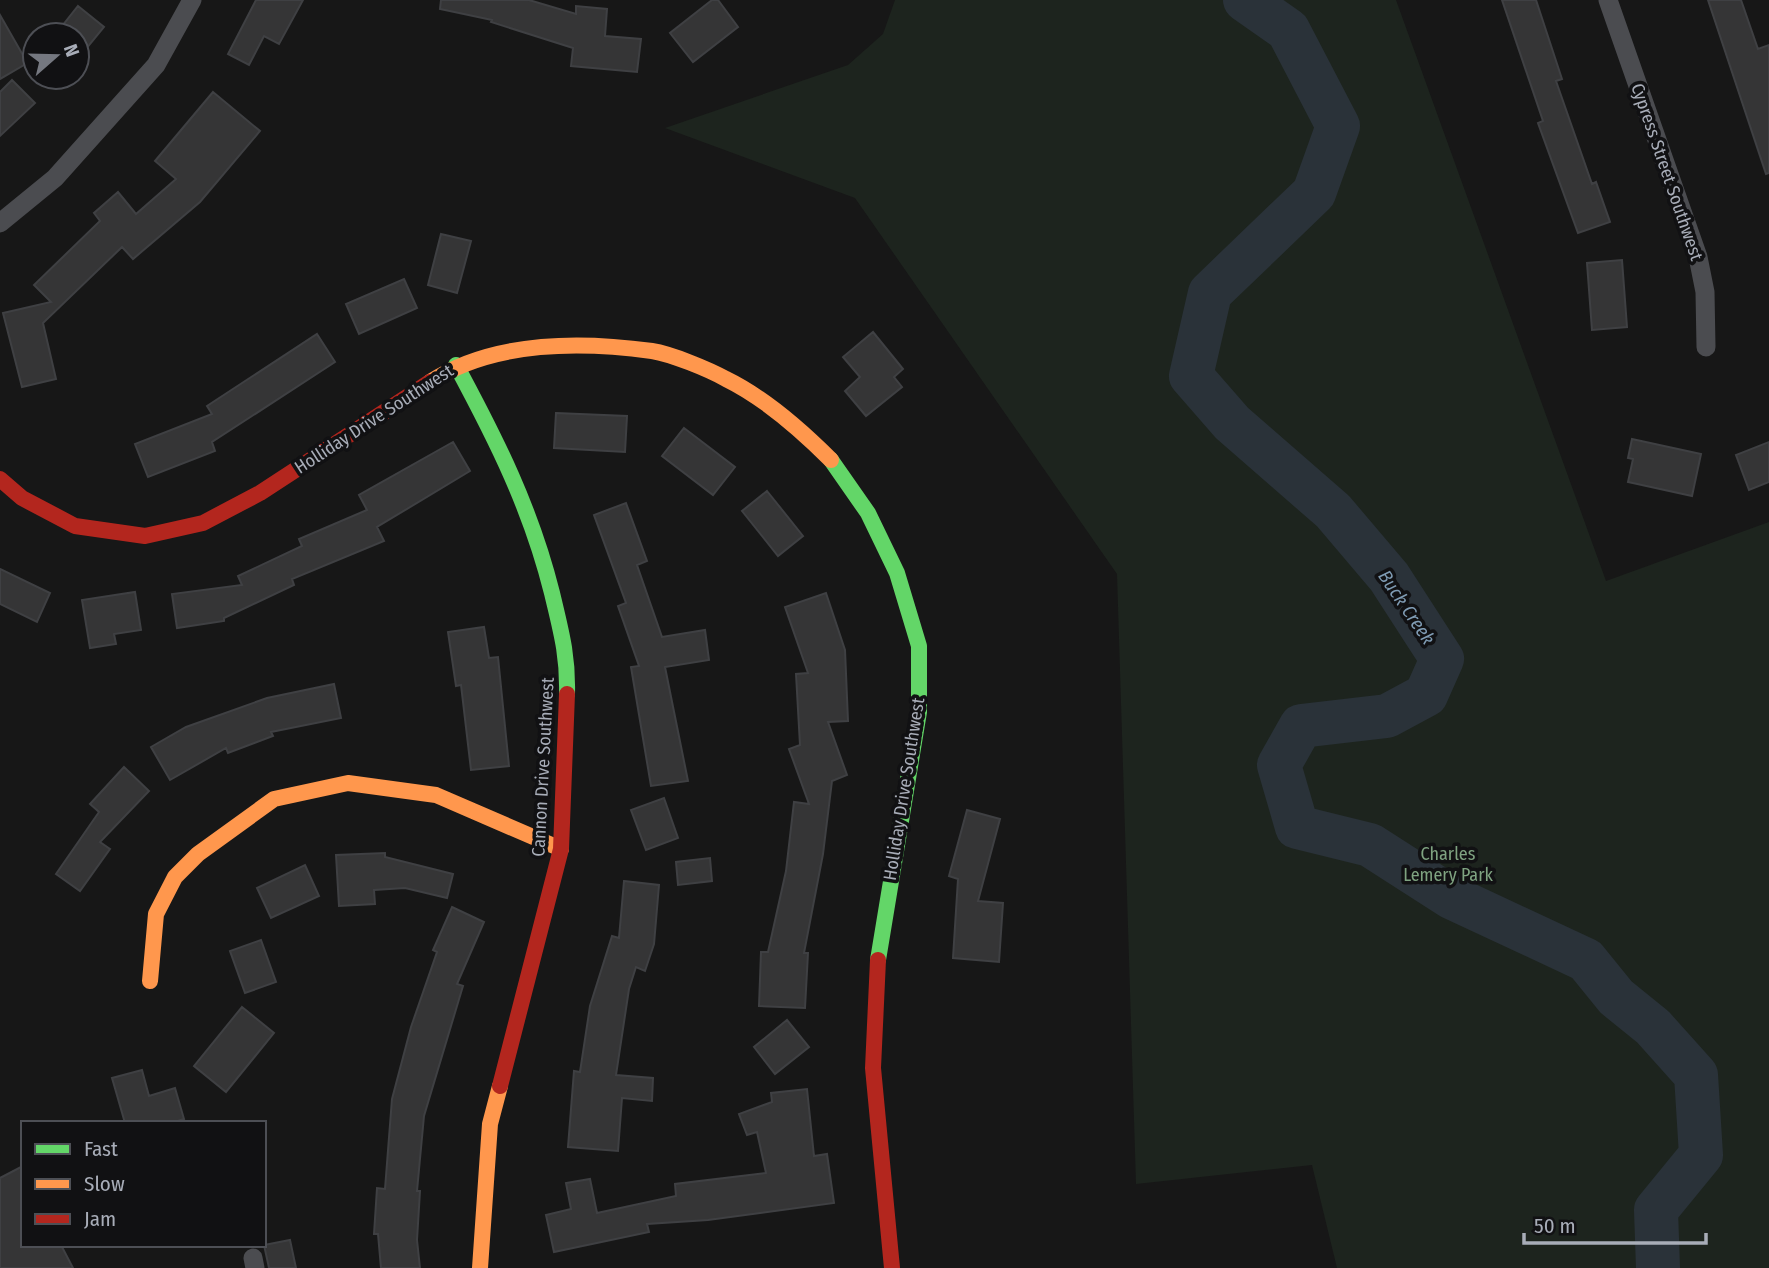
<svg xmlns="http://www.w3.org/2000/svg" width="1769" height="1268" viewBox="0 0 1769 1268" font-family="'Fira Sans Condensed',sans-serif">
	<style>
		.green { fill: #1d241e }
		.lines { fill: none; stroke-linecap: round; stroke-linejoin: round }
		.river { stroke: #2a3239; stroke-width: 44 }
		.building { fill: #353536; stroke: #3f4043; stroke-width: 2 }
		.street { stroke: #4b4c50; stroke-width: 19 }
		.fast { stroke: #63d668; stroke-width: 16 }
		.slow { stroke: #ff974d; stroke-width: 16 }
		.jam { stroke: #b3261e; stroke-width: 16 }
		.labels { text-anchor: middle; stroke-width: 7; stroke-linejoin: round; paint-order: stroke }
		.street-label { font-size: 18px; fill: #a8adb8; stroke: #111113 }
		.park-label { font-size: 18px; fill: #7fa381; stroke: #111113 }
		.water-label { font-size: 19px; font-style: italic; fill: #7f9bb3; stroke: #111113 }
	</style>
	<rect width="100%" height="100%" fill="#171717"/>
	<path class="green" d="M 895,0 L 1396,0 L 1606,581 L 1769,522 L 1769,1268 L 1337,1268 L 1312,1165 L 1136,1184 L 1117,574 L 855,198 L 665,128 L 848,65 L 883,34 Z"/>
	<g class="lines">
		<path class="river" d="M 1245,0 L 1288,30 L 1338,126 L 1314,193 L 1210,293 L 1191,376 L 1232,423 L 1333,511 L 1389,577 L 1442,659 L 1426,695 L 1387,716 L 1301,726 L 1279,765 L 1297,827 L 1370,845 L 1451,897 L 1586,960 L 1616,997 L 1653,1027 L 1696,1075 L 1701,1155 L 1656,1210 L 1658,1268"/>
	</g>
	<path class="building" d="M 256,0 L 303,0 L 279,44 L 264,36 L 249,65 L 228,54 Z
		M 441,0 L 529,0 L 576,14 L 576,6 L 607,9 L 605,36 L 641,39 L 637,72 L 571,66 L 573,48 L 491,22 L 492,20 L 440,9 Z
		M 712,0 L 718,0 L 738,27 L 693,62 L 670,33 Z
		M 1502,0 L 1536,0 L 1562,79 L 1556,81 L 1592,184 L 1596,182 L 1610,222 L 1578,233 L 1538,123 L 1543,121 Z
		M 1708,0 L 1741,0 L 1758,49 L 1769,45 L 1769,173 L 1766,174 Z
		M 78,6 L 104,27 L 77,60 L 77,35 L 55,35 Z
		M 0,15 L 24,57 L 24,65 L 0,79 Z
		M 12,80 L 35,103 L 0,136 L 0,92 Z
		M 213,92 L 260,131 L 200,202 L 133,259 L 122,247 L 43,323 L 56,379 L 22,387 L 3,313 L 51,302 L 34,285 L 100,221 L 94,213 L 118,192 L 136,214 L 176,179 L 155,161 Z
		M 441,234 L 471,241 L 457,293 L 428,285 Z
		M 1622,260 L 1627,327 L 1592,330 L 1587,263 Z
		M 404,279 L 417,308 L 359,334 L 346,304 Z
		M 873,332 L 903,369 L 894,377 L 902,387 L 866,416 L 845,391 L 860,377 L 843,357 Z
		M 317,334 L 335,362 L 212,442 L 215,451 L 148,477 L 135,444 L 212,414 L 207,406 Z
		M 556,413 L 627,416 L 625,452 L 554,448 Z
		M 684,428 L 735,467 L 713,495 L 662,456 Z
		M 1632,439 L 1701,454 L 1692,496 L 1628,482 L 1633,459 L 1628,458 Z
		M 453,442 L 470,471 L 377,527 L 384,541 L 292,579 L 294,585 L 224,618 L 224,621 L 177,628 L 172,594 L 242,585 L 238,576 L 302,546 L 299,539 L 367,510 L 359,495 Z
		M 1769,442 L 1769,482 L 1749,490 L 1736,455 Z
		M 767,491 L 803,536 L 778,556 L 742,511 Z
		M 626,503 L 647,561 L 637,565 L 662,637 L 705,630 L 709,660 L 665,667 L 688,781 L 651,786 L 631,667 L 639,666 L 618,606 L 626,603 L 594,515 Z
		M 0,569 L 50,593 L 37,622 L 0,604 Z
		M 135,592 L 141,630 L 114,634 L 116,644 L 90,648 L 82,600 Z
		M 826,593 L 845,650 L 848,721 L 828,722 L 847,775 L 832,781 L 823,854 L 804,953 L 808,953 L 805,1008 L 759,1006 L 761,952 L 768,952 L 786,871 L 794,802 L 809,804 L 789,749 L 800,745 L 796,674 L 808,673 L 785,607 Z
		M 484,627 L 489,658 L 498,657 L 509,766 L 471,770 L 461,685 L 456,686 L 448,632 Z
		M 334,684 L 341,718 L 271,732 L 273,736 L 228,753 L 226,748 L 170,780 L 151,747 L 186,727 L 267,698 Z
		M 124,767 L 149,791 L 100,842 L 110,849 L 80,891 L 56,874 L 99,812 L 90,804 Z
		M 664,798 L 678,838 L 646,850 L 631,810 Z
		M 967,810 L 1000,819 L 978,901 L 1003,903 L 999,962 L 953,958 L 958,879 L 949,876 Z
		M 385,853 L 385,857 L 453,874 L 447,898 L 405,888 L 374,890 L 375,904 L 339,906 L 336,855 Z
		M 710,858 L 712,881 L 678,885 L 676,862 Z
		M 305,865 L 319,896 L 271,918 L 257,888 Z
		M 624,881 L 659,885 L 654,944 L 645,971 L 636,967 L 629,989 L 616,1075 L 653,1078 L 652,1101 L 622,1098 L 618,1151 L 568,1147 L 574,1071 L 580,1072 L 590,1006 L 612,936 L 619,938 Z
		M 452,907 L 484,922 L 457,984 L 463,986 L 424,1116 L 417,1191 L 420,1191 L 417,1240 L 420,1268 L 381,1268 L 378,1234 L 374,1234 L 377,1188 L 385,1189 L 392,1099 L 411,1027 L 437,952 L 433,950 Z
		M 261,940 L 276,982 L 245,993 L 230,951 Z
		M 242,1007 L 274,1033 L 226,1092 L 194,1066 Z
		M 787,1020 L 809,1047 L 775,1074 L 754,1047 Z
		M 142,1070 L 149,1096 L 175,1088 L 184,1119 L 171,1123 L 125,1123 L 112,1078 Z
		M 807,1089 L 814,1156 L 827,1154 L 834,1203 L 708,1220 L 647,1224 L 649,1232 L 554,1252 L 546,1215 L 571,1209 L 566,1183 L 590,1179 L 597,1213 L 676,1196 L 675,1184 L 766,1173 L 757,1132 L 747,1135 L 739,1114 L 772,1102 L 771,1093 Z
		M 23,1166 L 23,1245 L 61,1245 L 73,1268 L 0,1268 L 0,1178 Z
		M 290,1240 L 296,1268 L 269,1268 L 264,1245 Z"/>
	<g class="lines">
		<path class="street" d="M 1608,0 L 1698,257 L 1705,292 L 1706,347
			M 0,223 L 55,178 L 156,65 L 192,0
			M 253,1258 L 255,1268"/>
		<path class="fast" d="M 456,365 C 497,441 531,509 552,593 C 561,631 568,655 567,694
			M 831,460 L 868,513 L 897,573 L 919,646 L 919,712 L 878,960"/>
		<path class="slow" d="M 430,382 C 493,341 579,341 652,351 C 671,354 708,369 726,379 C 765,398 801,430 831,460
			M 150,981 L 156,914 L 175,877 L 198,854 L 274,799 L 348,783 L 436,795 L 561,849
			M 480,1268 L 490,1124 L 500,1086"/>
		<path class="jam" d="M 0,479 L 22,498 L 75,526 L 145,536 L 203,523 L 260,493 L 430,382
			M 878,960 L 873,1068 L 892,1268
			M 500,1086 L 561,849 L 567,694"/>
	</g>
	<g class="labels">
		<g class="street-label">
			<text transform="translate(1667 172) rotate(71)" y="6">Cypress Street Southwest</text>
			<text transform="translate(374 419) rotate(-33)" y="6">Holliday Drive Southwest</text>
			<text transform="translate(543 767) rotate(-87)" y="6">Cannon Drive Southwest</text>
			<text transform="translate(904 789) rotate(-81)" y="6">Holliday Drive Southwest</text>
		</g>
		<g class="park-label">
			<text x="1448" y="860">Charles<tspan x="1448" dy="21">Lemery Park</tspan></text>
		</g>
		<g class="water-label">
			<text transform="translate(1407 607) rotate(56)" y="7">Buck Creek</text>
		</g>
	</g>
	<rect x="21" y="1121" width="245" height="126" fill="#111113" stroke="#4d4f55" stroke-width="2"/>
	<rect x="35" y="1144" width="35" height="10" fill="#63d668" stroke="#4d4f55" stroke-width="2"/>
	<text x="84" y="1156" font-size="21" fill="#a8adb8">Fast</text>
	<rect x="35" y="1179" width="35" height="10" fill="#ff974d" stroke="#4d4f55" stroke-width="2"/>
	<text x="84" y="1191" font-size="21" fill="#a8adb8">Slow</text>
	<rect x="35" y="1214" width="35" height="10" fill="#b3261e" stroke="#4d4f55" stroke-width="2"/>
	<text x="84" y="1226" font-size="21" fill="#a8adb8">Jam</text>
	<g transform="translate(56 56) rotate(70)"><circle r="33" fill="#111113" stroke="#4d4f55" stroke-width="2"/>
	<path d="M0-5L12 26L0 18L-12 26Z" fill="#757880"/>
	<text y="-10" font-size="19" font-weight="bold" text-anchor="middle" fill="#a8adb8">N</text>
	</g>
	<path d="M1524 1233v10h182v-10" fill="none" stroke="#a8adb8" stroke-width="3.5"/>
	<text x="1534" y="1233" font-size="21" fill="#a8adb8" stroke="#111113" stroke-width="5" paint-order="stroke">50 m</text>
</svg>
